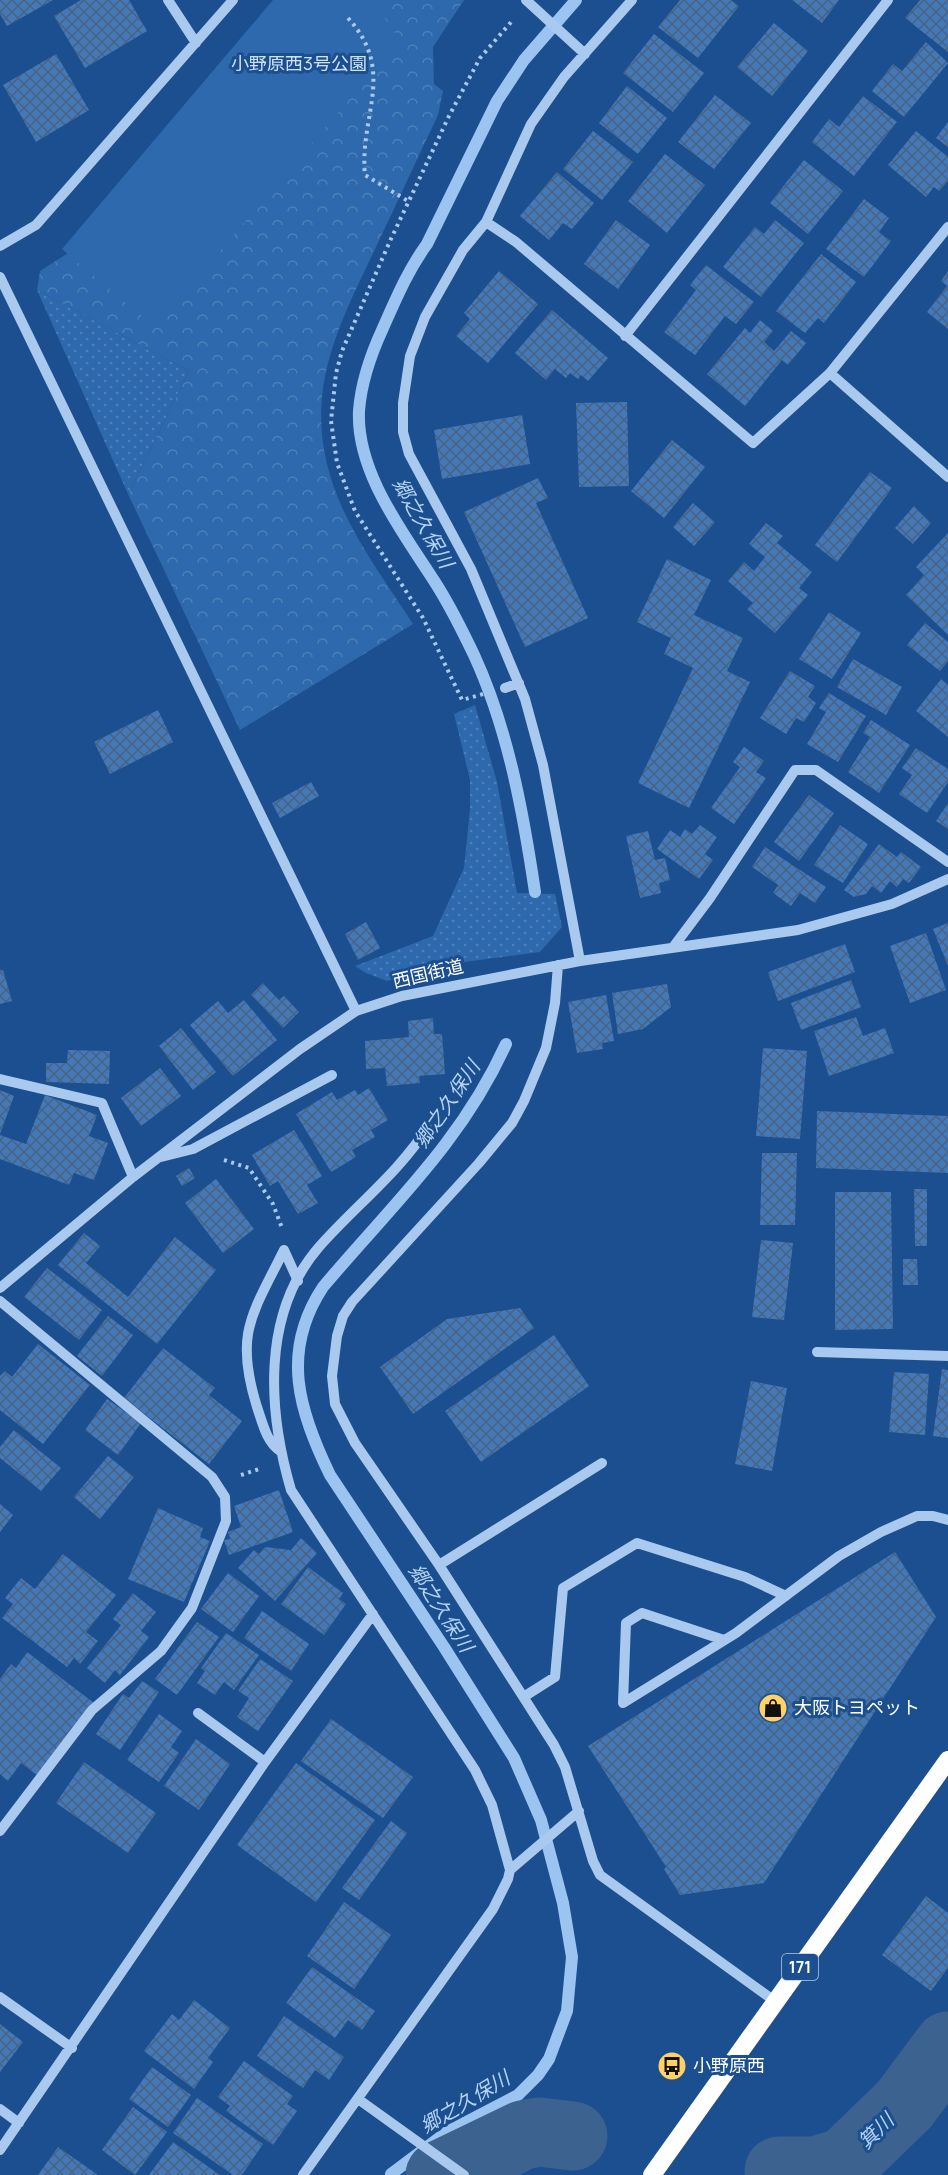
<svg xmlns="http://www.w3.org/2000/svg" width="948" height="2175" viewBox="0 0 948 2175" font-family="Manrope,'Noto Sans JP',sans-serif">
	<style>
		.grass { fill: url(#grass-dots) }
		.forest { fill: url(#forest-crowns) }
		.green { fill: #2e69ad }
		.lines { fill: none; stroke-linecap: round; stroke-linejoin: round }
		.stream { stroke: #9cc4f0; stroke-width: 12 }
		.river { stroke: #3c6290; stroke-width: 69 }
		.building { fill: url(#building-cross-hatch) }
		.path { stroke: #a9c9ee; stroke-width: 4; stroke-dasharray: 3 4.5; stroke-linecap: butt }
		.minor { stroke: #a9c9ee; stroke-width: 10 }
		.highway { stroke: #fff; stroke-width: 18 }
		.labels { text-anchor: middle; stroke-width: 6; stroke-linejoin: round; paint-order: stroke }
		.shield { fill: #1b4f8f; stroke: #bbcadd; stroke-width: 1.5 }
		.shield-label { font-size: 16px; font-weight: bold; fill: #fff }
		.park-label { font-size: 18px; fill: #cfe3fa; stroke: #1b4f8f }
		.street-label { font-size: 18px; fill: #fff; stroke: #1b4f8f }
		.poi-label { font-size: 18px; fill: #fff; stroke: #1b4f8f; text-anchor: start }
		.water-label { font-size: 20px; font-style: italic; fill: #b5d3f5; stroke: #1b4f8f }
	</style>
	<defs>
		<pattern id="grass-dots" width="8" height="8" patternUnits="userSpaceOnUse" patternTransform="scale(1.5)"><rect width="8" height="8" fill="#2e69ad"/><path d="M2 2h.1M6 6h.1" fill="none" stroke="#4d80b9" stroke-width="1.8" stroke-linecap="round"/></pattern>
		<pattern id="forest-crowns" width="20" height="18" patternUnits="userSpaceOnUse" patternTransform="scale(1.5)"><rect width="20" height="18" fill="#2e69ad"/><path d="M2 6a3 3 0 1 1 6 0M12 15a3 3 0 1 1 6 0" fill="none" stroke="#4d80b9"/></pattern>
		<pattern id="building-cross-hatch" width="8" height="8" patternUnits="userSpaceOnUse" patternTransform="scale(1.5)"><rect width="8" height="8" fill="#4478b7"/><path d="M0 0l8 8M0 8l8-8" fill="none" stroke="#486282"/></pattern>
	</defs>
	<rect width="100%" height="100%" fill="#1b4f8f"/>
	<path class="grass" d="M 37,290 L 189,371 L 128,494 Z
		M 475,705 L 497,782 L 517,893 L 555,894 L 562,927 L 540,952 L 449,964 L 387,981 L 366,973 L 355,966 L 433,936 L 464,868 L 470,809 L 470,780 L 454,714 Z"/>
	<path class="forest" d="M 327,0 L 464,0 L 433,47 L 434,84 L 443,91 L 438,115 C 417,159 397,203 376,247 C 342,319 307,382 327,464 C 341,523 381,574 413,624 L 240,730 L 128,494 L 189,371 L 37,290 L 40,271 L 90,239 Z"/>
	<path class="green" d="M 273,0 L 380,0 L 375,5 L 400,40 L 155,327 L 62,249 Z"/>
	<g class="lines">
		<path class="stream" d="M 535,892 C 523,811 508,729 474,655 C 463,632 451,608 438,587 C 406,536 356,474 359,411 C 361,382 371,354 383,328 C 396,299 408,270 427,244 L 497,101 L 524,60 L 576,0
			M 391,2174 L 447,2132 L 518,2095 L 538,2075 L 549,2059 L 567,2011 L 572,1957 L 563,1903 L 541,1820 L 514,1758 L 444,1647 L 330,1475 C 299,1411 280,1352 323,1287 C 391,1206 461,1143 506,1044"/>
		<path class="river" d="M 779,2171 L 815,2171 L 845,2162 L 904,2105 L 948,2046
			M 440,2175 L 523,2135 L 539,2132 L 573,2136"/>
	</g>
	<path class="building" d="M 0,0 L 53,0 L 7,26 L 0,14 Z
		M 81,0 L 129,0 L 147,31 L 85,68 L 54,16 Z
		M 680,0 L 731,0 L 739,6 L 698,58 L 658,27 Z
		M 792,0 L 839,0 L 822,23 Z
		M 920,0 L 948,0 L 948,52 L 905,18 Z
		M 774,23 L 808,51 L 772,96 L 737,67 Z
		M 654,34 L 704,73 L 673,112 L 623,73 Z
		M 926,42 L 948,63 L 904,117 L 872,91 L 893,64 L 902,71 Z
		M 56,54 L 89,110 L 36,142 L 3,85 Z
		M 627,86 L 667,118 L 638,154 L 599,123 Z
		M 715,95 L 751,123 L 714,169 L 678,142 Z
		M 863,96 L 897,122 L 854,176 L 812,142 L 829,119 L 839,127 Z
		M 948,122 L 948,147 L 936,138 Z
		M 593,131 L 633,162 L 602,200 L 563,169 Z
		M 916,131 L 948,157 L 948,181 L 939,191 L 934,187 L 926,197 L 888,165 Z
		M 665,154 L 705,185 L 667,233 L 628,201 Z
		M 804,160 L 843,191 L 808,234 L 770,203 Z
		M 557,172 L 594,203 L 572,229 L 563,223 L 549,240 L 520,216 Z
		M 864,199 L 889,218 L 879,232 L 891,241 L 864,277 L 826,249 Z
		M 616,220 L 650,245 L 618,289 L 584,264 Z
		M 775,220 L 804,243 L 761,297 L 723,267 L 755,227 L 764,234 Z
		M 821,254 L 856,282 L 824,323 L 818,318 L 805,333 L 776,311 Z
		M 706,265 L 754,302 L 736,324 L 725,316 L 695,355 L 664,332 L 696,290 L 690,285 Z
		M 499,271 L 538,304 L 488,363 L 456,336 L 470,319 L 464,313 Z
		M 948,271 L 948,329 L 927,312 L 947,286 L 941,281 Z
		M 552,310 L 608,358 L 588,381 L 581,375 L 578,379 L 570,373 L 566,378 L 555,369 L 546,380 L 515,353 Z
		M 760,320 L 773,331 L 764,342 L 774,351 L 791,331 L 806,343 L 788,365 L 782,360 L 745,406 L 707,374 L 745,328 L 750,333 Z
		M 627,402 L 629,486 L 579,487 L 576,403 Z
		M 522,415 L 530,464 L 442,479 L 434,430 Z
		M 672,440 L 705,467 L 664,518 L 631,491 Z
		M 870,472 L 892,488 L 837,562 L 815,545 Z
		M 538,478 L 548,498 L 536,503 L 588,618 L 525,647 L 464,512 Z
		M 693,503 L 715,522 L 694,546 L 673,527 Z
		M 914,506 L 931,523 L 913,544 L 895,528 Z
		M 766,523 L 783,536 L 777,543 L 812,572 L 799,588 L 808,595 L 775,633 L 747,609 L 753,603 L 728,581 L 744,562 L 754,571 L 765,557 L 749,544 Z
		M 948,533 L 948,635 L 906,595 L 924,575 L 916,567 Z
		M 667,559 L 711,580 L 694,615 L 743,638 L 727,671 L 750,682 L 689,808 L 638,783 L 693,668 L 664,654 L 671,638 L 637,622 Z
		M 829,612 L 861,633 L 832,679 L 799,659 Z
		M 925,623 L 948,642 L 948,661 L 940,671 L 907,645 Z
		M 853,659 L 902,687 L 886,715 L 837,687 Z
		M 790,671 L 815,686 L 808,697 L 816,703 L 804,722 L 796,718 L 786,734 L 760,718 Z
		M 941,679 L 948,685 L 948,737 L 916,711 Z
		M 829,693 L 866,716 L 838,762 L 807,744 L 826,712 L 819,708 Z
		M 158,710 L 173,742 L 110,774 L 94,742 Z
		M 871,720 L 910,745 L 879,793 L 848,772 L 870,737 L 863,733 Z
		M 744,747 L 764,761 L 756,772 L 766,778 L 734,824 L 711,808 L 740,767 L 733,762 Z
		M 916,748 L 948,769 L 948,782 L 927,813 L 899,794 L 912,775 L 902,768 Z
		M 311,782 L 319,796 L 280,818 L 272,803 Z
		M 809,795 L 834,813 L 799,861 L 774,842 Z
		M 948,803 L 948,829 L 936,821 Z
		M 700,825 L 717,837 L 705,854 L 713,860 L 699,879 L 657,849 L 670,830 L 680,837 L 685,829 L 692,834 Z
		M 840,825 L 868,844 L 843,883 L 814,865 Z
		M 648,831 L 655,860 L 665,858 L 670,880 L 659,883 L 661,893 L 640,898 L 626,836 Z
		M 879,844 L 897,857 L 901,852 L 921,867 L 909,883 L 903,879 L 897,887 L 890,881 L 881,893 L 872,886 L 866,894 L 854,897 L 844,890 Z
		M 765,847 L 826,887 L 815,903 L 800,893 L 791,906 L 773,893 L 778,885 L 752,867 Z
		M 366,922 L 380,948 L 358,960 L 345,934 Z
		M 948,923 L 948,966 L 933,929 Z
		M 926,933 L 946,990 L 910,1003 L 890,946 Z
		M 845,944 L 855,972 L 778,1001 L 768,972 Z
		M 0,970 L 3,970 L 12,1001 L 0,1004 Z
		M 851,980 L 861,1007 L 801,1030 L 791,1003 Z
		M 263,983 L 279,1000 L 284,996 L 299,1012 L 283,1028 L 251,995 Z
		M 667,984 L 671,1007 L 643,1029 L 618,1034 L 612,993 Z
		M 606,995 L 614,1041 L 602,1043 L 603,1049 L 577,1053 L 568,1002 Z
		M 244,1000 L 277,1040 L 233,1076 L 190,1025 L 218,1001 L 228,1013 Z
		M 856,1017 L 863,1036 L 885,1028 L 894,1053 L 829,1076 L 814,1031 Z
		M 433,1018 L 434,1034 L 442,1034 L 445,1074 L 419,1076 L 420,1083 L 387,1086 L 385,1068 L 366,1069 L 365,1041 L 409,1037 L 408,1021 Z
		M 181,1028 L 216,1072 L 193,1090 L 159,1046 Z
		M 763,1048 L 807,1051 L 800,1139 L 756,1136 Z
		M 68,1050 L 110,1051 L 109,1084 L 46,1082 L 46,1063 L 67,1063 Z
		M 160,1068 L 181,1096 L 141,1126 L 121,1098 Z
		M 369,1088 L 388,1120 L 371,1130 L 375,1137 L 352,1150 L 356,1157 L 331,1172 L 296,1114 L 332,1092 L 337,1100 L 355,1090 L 358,1095 Z
		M 0,1090 L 14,1096 L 0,1134 Z
		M 45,1095 L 97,1115 L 89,1136 L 108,1143 L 94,1180 L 74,1173 L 69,1185 L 0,1159 L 0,1135 L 26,1144 Z
		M 817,1111 L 948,1116 L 948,1173 L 816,1168 Z
		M 294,1130 L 322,1176 L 307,1185 L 318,1203 L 298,1214 L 278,1181 L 270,1186 L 252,1155 Z
		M 762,1153 L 797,1153 L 795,1225 L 760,1225 Z
		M 189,1168 L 195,1178 L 182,1186 L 176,1176 Z
		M 216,1179 L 254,1229 L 223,1253 L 185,1203 Z
		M 914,1189 L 927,1189 L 927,1246 L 915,1246 Z
		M 835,1192 L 891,1192 L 893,1329 L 835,1330 Z
		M 84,1233 L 100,1246 L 86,1263 L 128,1297 L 175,1237 L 216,1270 L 157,1344 L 58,1265 Z
		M 761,1240 L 793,1243 L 784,1320 L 752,1317 Z
		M 903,1259 L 917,1259 L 918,1285 L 903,1285 Z
		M 47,1268 L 102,1310 L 79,1340 L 24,1297 Z
		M 520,1308 L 534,1328 L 413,1414 L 380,1367 L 447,1319 Z
		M 108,1316 L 133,1335 L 102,1376 L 77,1356 Z
		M 554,1335 L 589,1386 L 481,1462 L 445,1411 Z
		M 38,1344 L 90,1385 L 43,1444 L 0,1410 L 0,1376 L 5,1371 L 12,1377 Z
		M 163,1348 L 215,1388 L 209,1395 L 242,1421 L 209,1464 L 124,1398 Z
		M 942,1369 L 948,1370 L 948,1438 L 933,1436 Z
		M 894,1372 L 929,1374 L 925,1435 L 889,1432 Z
		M 751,1381 L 787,1388 L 772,1471 L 735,1464 Z
		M 107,1399 L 141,1423 L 118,1455 L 85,1430 Z
		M 14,1430 L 61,1468 L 41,1491 L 0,1458 L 0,1447 Z
		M 108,1456 L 134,1477 L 100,1519 L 74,1497 Z
		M 279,1490 L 293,1532 L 229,1555 L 224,1540 L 230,1539 L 228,1532 L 241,1527 L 234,1506 Z
		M 0,1504 L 13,1515 L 0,1532 Z
		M 158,1508 L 203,1528 L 200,1537 L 210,1541 L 184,1602 L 128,1579 Z
		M 301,1538 L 317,1553 L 275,1601 L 238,1568 L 254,1550 L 259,1554 L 265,1547 L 291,1550 Z
		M 895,1552 L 936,1617 L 764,1883 L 680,1895 L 664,1869 L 666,1867 L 588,1746 Z
		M 63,1554 L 116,1595 L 86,1632 L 98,1641 L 80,1664 L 74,1658 L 67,1667 L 2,1618 L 13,1604 L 5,1598 L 21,1578 L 35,1589 Z
		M 308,1567 L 343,1593 L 339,1599 L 346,1604 L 324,1635 L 281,1604 Z
		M 228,1573 L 259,1596 L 233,1632 L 201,1609 Z
		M 133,1593 L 156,1612 L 141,1631 L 149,1637 L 120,1675 L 115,1670 L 105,1683 L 87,1668 L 121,1625 L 113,1619 Z
		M 262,1611 L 309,1644 L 291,1671 L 244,1638 Z
		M 197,1622 L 219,1637 L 177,1695 L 155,1679 Z
		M 226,1633 L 259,1655 L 234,1690 L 224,1682 L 215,1695 L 197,1683 L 205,1671 L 201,1668 Z
		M 27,1652 L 94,1703 L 38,1776 L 21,1763 L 8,1781 L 0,1774 L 0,1679 L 11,1664 L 16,1668 Z
		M 260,1659 L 293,1681 L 258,1731 L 237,1717 L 249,1698 L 238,1691 Z
		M 142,1681 L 159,1692 L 120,1750 L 96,1734 L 123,1694 L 129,1698 Z
		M 159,1714 L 182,1731 L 171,1747 L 179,1753 L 159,1782 L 127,1760 Z
		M 331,1719 L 413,1777 L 383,1818 L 301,1761 Z
		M 196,1739 L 230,1764 L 199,1810 L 164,1786 Z
		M 84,1762 L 156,1813 L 128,1853 L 56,1803 Z
		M 296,1763 L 375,1820 L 316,1902 L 237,1845 Z
		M 391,1821 L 407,1833 L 359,1900 L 342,1888 Z
		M 926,1896 L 948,1913 L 948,1968 L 931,1991 L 882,1955 Z
		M 344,1902 L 391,1935 L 354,1989 L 307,1956 Z
		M 312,1967 L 375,2011 L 362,2030 L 348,2020 L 335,2038 L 286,2003 Z
		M 194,2000 L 230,2028 L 208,2058 L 213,2062 L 194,2089 L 144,2051 L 172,2014 L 179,2020 Z
		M 284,2016 L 344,2057 L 329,2080 L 315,2070 L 303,2088 L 257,2056 Z
		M 0,2024 L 23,2042 L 0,2072 Z
		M 244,2061 L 293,2096 L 287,2104 L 297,2111 L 273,2145 L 226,2111 L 230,2106 L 218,2097 Z
		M 152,2067 L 191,2095 L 168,2127 L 129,2099 Z
		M 197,2098 L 263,2144 L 242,2175 L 233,2175 L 173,2133 Z
		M 133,2107 L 167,2132 L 135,2175 L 102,2150 Z
		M 173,2142 L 220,2175 L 149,2175 Z
		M 58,2147 L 98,2175 L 38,2175 Z"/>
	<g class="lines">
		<path class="path" d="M 348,18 C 397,72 359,115 365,175 L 408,201
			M 483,694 L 462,700 L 423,618 L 355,511 L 337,463 L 331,421 L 336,373 L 342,351 L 390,241 L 449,116 L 480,58 L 512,21
			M 224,1160 L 249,1168 L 273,1204 L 282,1228
			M 241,1475 L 259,1469"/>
		<path class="minor" d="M 168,0 L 196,43
			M 526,0 L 585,54
			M 486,222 L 516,242 L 753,443 L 830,373 L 948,227
			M 0,246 L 36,225 L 233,0
			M 0,277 L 356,1011
			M 625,336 L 888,0
			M 830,373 L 948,477
			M 505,688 L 519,683
			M 674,946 L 710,898 L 795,770 L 816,770 L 948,862
			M 580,961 L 543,765 L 525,699 L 471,569 L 409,454 L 403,432 L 403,403 L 410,356 L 425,317 L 463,250 L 486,222 L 531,124 L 564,77 L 632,0
			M 558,965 L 555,1003 L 546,1048 L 524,1101 L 512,1123 L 479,1163 L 352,1302 L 343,1316 L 337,1336 L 332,1376 L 335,1404 L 355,1443 L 439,1565 L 554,1745 L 565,1767 L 593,1861 L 600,1875 L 776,2002
			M 0,1079 L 102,1103 L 133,1177
			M 161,1157 L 193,1149 L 332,1075
			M 284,1250 L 298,1281
			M 0,1288 L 133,1177 L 300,1049 L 356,1011 L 402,996 L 580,961 L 798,930 L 892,904 L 948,879
			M 0,1301 L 212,1477 L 225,1497 L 226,1521 L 192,1608 L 161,1651 L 92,1710 L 0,1831
			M 817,1352 L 948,1356
			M 280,1451 C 266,1441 263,1424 257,1407 C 234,1333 252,1315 284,1250
			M 439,1565 L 602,1463
			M 724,1640 L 642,1613 L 626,1623 L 623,1703 L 736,1633 L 839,1556 L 881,1532 L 917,1516 L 933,1516 L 948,1520
			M 525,1696 L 555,1677 L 563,1588 L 637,1543 L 745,1577 L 786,1596
			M 198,1713 L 265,1762
			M 510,1870 L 579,1811
			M 0,1997 L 72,2048
			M 358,2099 L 464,2175
			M 0,2109 L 19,2123
			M 0,2150 L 265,1762 L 373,1614
			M 303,2175 L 493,1909 L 508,1879 L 510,1870 L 492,1805 L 475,1770 L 291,1490 C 268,1411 261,1314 319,1247 C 355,1206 400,1172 429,1125"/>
		<path class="highway" d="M 652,2175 L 948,1760"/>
	</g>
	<defs>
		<g id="shop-disc" transform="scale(1.5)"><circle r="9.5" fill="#ffd166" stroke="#1b4f8f"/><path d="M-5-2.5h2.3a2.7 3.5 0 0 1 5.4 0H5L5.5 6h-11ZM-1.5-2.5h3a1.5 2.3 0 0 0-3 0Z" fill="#111"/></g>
		<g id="bus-disc" transform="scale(1.5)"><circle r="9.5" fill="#ffd166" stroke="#1b4f8f"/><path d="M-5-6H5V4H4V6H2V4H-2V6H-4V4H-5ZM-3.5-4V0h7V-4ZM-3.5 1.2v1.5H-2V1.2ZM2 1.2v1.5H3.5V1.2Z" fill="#111"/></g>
	</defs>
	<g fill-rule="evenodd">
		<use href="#shop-disc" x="773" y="1708"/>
		<use href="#bus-disc" x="672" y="2066"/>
	</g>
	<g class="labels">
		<rect class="shield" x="782" y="1954" width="36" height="26" rx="4.5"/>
		<g class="shield-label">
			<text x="800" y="1973">171</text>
		</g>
		<g class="park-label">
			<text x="299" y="70">小野原西3号公園</text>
		</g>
		<g class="street-label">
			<text transform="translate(428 974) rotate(-13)" y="6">西国街道</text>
		</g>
		<g class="poi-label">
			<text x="794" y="1714">大阪トヨペット</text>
			<text x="693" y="2072">小野原西</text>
		</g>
		<g class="water-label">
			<text transform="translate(423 523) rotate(60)" y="7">郷之久保川</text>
			<text transform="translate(447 1104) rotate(-56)" y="7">郷之久保川</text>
			<text transform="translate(441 1608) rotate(57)" y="7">郷之久保川</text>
			<text transform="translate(465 2102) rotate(-31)" y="7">郷之久保川</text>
			<text transform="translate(876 2131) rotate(-44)" y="7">箕川</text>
		</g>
	</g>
</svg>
